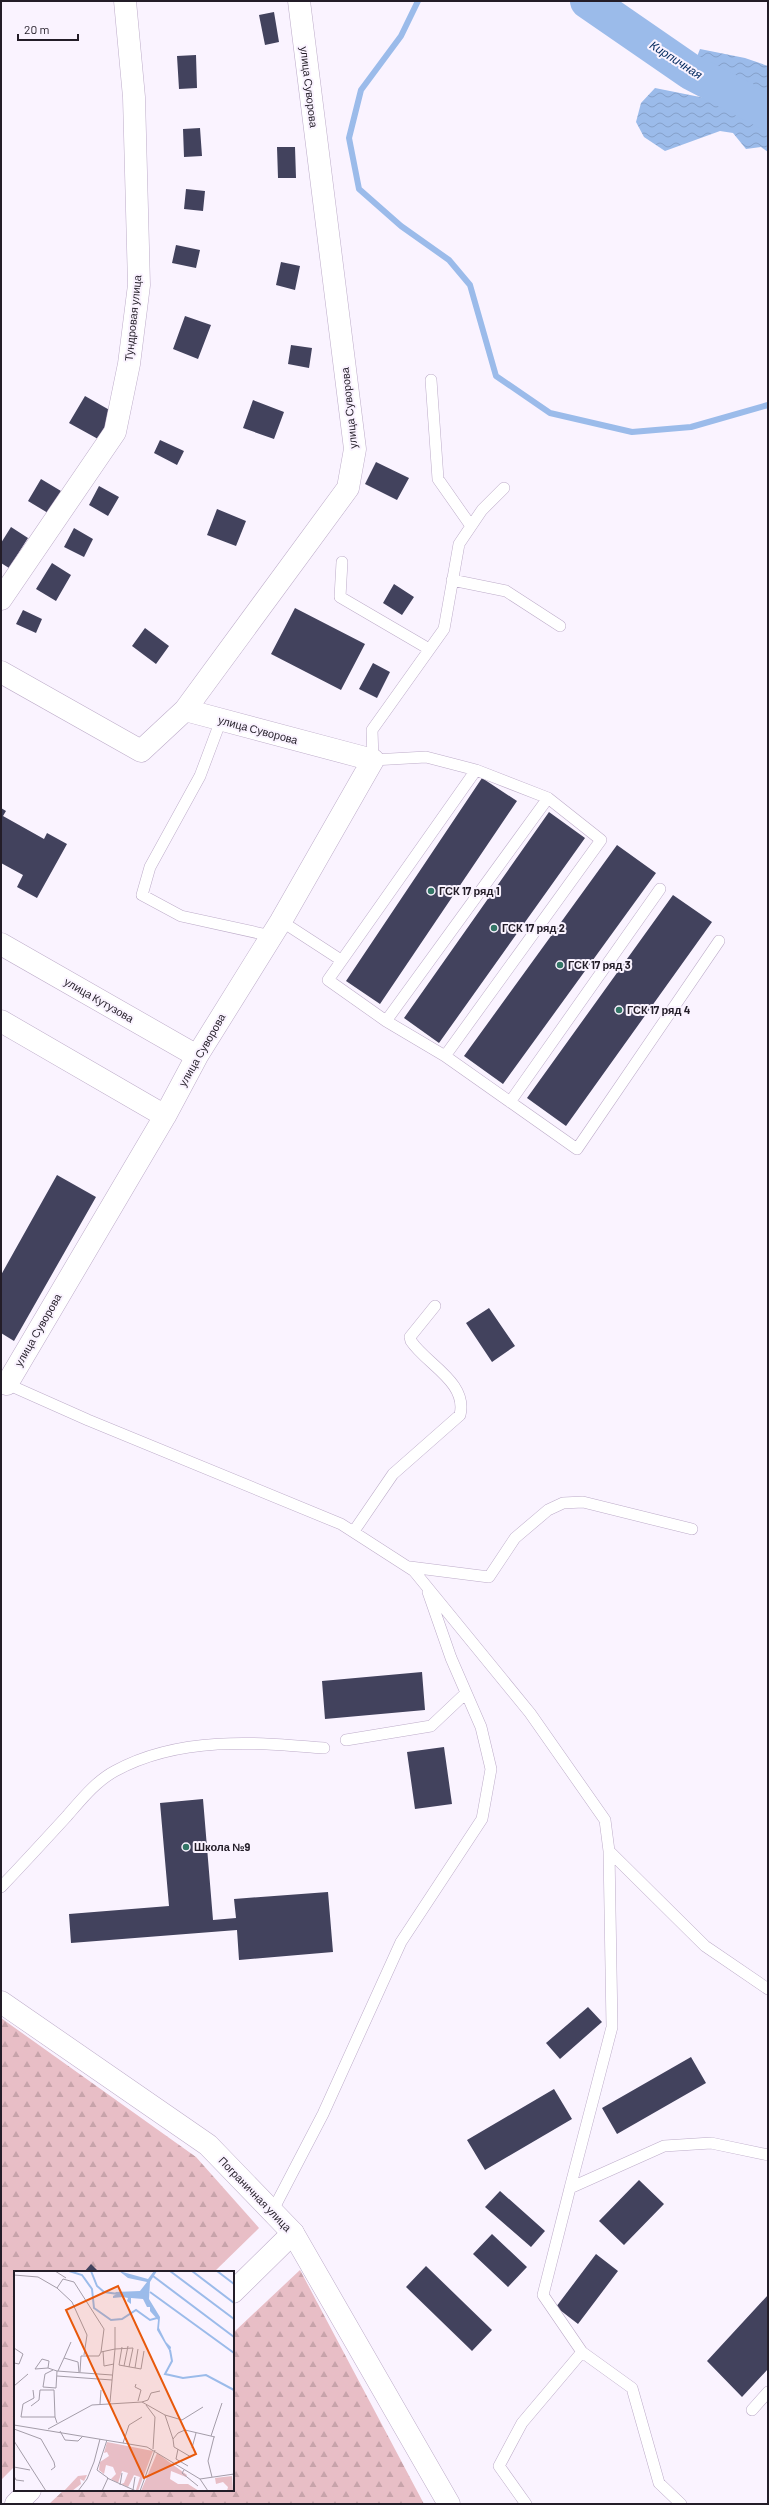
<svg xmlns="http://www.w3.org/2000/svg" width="769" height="2505" viewBox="0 0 769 2505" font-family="Barlow,sans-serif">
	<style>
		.forest { fill: url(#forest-firs) }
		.water { fill: url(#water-waves) }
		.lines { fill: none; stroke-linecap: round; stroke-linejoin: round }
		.stream { stroke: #9bbbea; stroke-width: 6 }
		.river { stroke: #9bbbea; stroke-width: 36 }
		.building { fill: #42425d }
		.lane-casing { stroke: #bdacc9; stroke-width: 12 }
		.street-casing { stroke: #bdacc9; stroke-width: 23 }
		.secondary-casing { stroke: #bdacc9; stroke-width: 23 }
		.lane { stroke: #fff; stroke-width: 11 }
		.street { stroke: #fff; stroke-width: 22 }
		.secondary { stroke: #fff; stroke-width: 22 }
		.poi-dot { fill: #337566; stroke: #faf3ff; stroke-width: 1.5 }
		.labels { text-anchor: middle; stroke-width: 4; stroke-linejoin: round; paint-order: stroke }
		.street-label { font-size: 11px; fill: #231d28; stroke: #faf3ff }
		.poi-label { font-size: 11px; font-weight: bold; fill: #231d28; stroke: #faf3ff; text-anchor: start }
		.water-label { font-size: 12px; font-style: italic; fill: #00285d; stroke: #faf3ff }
		.inset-river { fill: none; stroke: #9bbbea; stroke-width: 2 }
		.inset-road { fill: none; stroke: #a49da9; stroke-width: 1 }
		.view { fill: #e8590c; fill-opacity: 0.15; stroke: #e8590c; stroke-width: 2 }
		.inset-edge { fill: none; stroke: #231d28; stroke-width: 2 }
	</style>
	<defs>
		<pattern id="forest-firs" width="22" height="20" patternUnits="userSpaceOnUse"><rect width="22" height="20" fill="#e8bec6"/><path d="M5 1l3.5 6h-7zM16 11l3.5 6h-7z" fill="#c7a3aa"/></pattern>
		<pattern id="water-waves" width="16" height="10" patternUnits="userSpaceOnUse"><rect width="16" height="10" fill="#9bbbea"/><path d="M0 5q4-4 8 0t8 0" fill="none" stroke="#85a0c9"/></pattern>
	</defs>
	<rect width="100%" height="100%" fill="#faf3ff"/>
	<path class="forest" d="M 1,2018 L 196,2157 L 259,2228 L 214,2272 L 15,2272 L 15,2466 L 1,2480 Z
		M 300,2270 L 424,2504 L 49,2504 L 64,2490 L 233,2490 L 233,2333 Z"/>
	<path class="water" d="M 700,49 L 745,58 L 768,66 L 768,152 L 761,147 L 746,149 L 733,133 L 720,131 L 665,151 L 644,137 L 636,122 L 641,103 L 655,88 L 715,100 L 711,89 L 691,72 Z"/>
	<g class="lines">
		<path class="stream" d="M 418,1 L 401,36 L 361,90 L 349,138 L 359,189 L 401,226 L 449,260 L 470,285 L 496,376 L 550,413 L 632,432 L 691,427 L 768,405"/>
		<path class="river" d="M 588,1 L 691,72 L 768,112"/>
	</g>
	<path class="building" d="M 274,12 L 279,42 L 265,45 L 259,15 Z
		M 196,55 L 197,88 L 179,89 L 177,56 Z
		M 200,128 L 202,156 L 184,157 L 183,129 Z
		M 277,147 L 295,147 L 296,178 L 278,178 Z
		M 186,189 L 205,191 L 203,211 L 184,209 Z
		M 176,245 L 200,250 L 196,268 L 172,263 Z
		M 281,262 L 300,266 L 295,290 L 276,285 Z
		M 185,316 L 211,325 L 198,359 L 173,349 Z
		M 291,345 L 312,348 L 309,368 L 288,364 Z
		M 85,396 L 113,412 L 98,439 L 69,423 Z
		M 253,400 L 284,412 L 274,439 L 243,428 Z
		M 160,440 L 184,451 L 177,465 L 154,453 Z
		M 376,462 L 409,478 L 397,500 L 365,484 Z
		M 41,479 L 61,491 L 48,513 L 28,501 Z
		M 99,486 L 119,497 L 108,516 L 89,505 Z
		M 217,509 L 246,521 L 236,546 L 207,535 Z
		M 11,527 L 28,538 L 9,568 L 1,563 L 1,543 Z
		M 74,528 L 93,539 L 84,557 L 64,547 Z
		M 52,563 L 71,575 L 56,601 L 36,589 Z
		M 394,584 L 414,597 L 402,615 L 383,603 Z
		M 295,608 L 365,644 L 341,690 L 271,654 Z
		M 23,610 L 42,619 L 36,633 L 16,624 Z
		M 145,628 L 169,646 L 156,664 L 132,646 Z
		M 373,663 L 390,672 L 377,698 L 359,689 Z
		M 482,778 L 517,801 L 380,1004 L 346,981 Z
		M 1,808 L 6,811 L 3,816 L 44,839 L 47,833 L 67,844 L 37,898 L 17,887 L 23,875 L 1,863 Z
		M 549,812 L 585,838 L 439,1043 L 404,1018 Z
		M 617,845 L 656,873 L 503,1084 L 464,1056 Z
		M 673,895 L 712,922 L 566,1126 L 527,1098 Z
		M 57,1175 L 96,1197 L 14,1341 L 1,1333 L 1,1275 Z
		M 489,1308 L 515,1346 L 492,1362 L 466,1323 Z
		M 422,1672 L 425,1710 L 325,1719 L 322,1681 Z
		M 444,1747 L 452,1804 L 415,1809 L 407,1752 Z
		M 203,1799 L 213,1920 L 236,1918 L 234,1899 L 328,1892 L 333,1952 L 239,1960 L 237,1930 L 71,1943 L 69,1914 L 169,1906 L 160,1803 Z
		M 588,2007 L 602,2022 L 560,2059 L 546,2043 Z
		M 691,2057 L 706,2083 L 617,2134 L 602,2108 Z
		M 554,2089 L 572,2119 L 485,2170 L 467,2140 Z
		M 639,2180 L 664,2204 L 624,2245 L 599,2221 Z
		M 500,2191 L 545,2231 L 531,2247 L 485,2207 Z
		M 492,2234 L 527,2267 L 508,2287 L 473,2254 Z
		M 596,2254 L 618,2271 L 578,2324 L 556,2307 Z
		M 91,2264 L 99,2272 L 84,2272 Z
		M 426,2266 L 492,2330 L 472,2351 L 406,2287 Z
		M 768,2295 L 768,2369 L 742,2397 L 707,2361 Z"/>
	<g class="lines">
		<g class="lane-casing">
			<path id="lane" d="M 431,380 L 438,479 L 471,526
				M 342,562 L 340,597 L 429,649
				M 452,580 L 506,591 L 560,626
				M 221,720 L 200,776 L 150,867 L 142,895 L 181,916 L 272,936
				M 476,770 L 328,980 L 386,1021 L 445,1056 L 577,1149 L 719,941
				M 281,921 L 341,960
				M 386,1021 L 548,798
				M 445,1056 L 601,840 L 548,798 L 476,770 L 426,757 L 373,760 L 372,730 L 444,629 L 459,544 L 482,510 L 504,488
				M 510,1102 L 660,889
				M 7,1384 L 88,1420 L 341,1524 L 414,1571 L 530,1713 L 605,1820 L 609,1851 L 705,1946 L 768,1989
				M 354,1531 L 393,1474 L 460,1415 C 468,1382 426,1364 411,1341 L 410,1337 L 435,1306
				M 410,1567 L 489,1577 L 515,1538 L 548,1510 L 563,1503 L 583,1502 L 692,1529
				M 346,1740 L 431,1726 L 466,1693
				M 1,1887 C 23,1864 45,1840 67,1816 C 81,1800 96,1781 115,1771 C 179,1736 255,1742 324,1748
				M 570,2188 L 612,2027 L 609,1851
				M 273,2210 L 323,2114 L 401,1942 L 482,1819 L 491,1769 L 481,1727 L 451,1658 L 428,1592
				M 752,2410 L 768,2392
				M 526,2504 L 499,2466 L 522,2423 L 582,2352
				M 681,2504 L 659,2483 L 632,2388 L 582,2352 L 543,2295 L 570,2188 L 664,2146 L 711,2143 L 768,2155"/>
		</g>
		<g class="street-casing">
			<path id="street" d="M 1,599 L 115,432 L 129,364 L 139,285 L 134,97 L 125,1
				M 1,672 L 141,751 L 185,710
				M 1,944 L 197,1056
				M 1,1021 L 165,1116
				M 1,1382 L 7,1384 L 165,1116 L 197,1056 L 281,921 L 373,760 L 185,710 L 348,488 L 355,449 L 299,1
				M 233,2292 L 293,2233
				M 16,2504 L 30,2490"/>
		</g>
		<g class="secondary-casing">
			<path id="secondary" d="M 1,2002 L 208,2145 L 293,2233 L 449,2504"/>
		</g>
		<use href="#lane" class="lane"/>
		<use href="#street" class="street"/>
		<use href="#secondary" class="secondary"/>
	</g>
	<g class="poi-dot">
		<circle cx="431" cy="891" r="4"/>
		<circle cx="494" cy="928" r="4"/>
		<circle cx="560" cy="965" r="4"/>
		<circle cx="619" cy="1010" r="4"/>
		<circle cx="186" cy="1847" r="4"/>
	</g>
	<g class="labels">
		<g class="street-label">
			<text transform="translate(309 87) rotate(83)" y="4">улица Суворова</text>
			<text transform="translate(133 318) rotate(-84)" y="4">Тундровая улица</text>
			<text transform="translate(349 408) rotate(-96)" y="4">улица Суворова</text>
			<text transform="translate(258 730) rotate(15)" y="4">улица Суворова</text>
			<text transform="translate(99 1000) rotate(30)" y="4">улица Кутузова</text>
			<text transform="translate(202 1050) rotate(-60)" y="4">улица Суворова</text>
			<text transform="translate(38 1330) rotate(-60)" y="4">улица Суворова</text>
			<text transform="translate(255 2194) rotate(46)" y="4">Пограничная улица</text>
		</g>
		<g class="poi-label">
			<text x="439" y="895">ГСК 17 ряд 1</text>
			<text x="502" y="932">ГСК 17 ряд 2</text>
			<text x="568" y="969">ГСК 17 ряд 3</text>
			<text x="627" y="1014">ГСК 17 ряд 4</text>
			<text x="194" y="1851">Школа №9</text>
		</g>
		<g class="water-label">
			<text transform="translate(676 60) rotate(33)" y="4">Кирпичная</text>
		</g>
	</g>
	<g transform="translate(14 2271)">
		<rect width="220" height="220" fill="#faf3ff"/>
		<path d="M 93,171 L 139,180 L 124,220 L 122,219 L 126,206 L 120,204 L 114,216 L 107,213 L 110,212 L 114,202 L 108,200 L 104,212 L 97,208 L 102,203 L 99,196 L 92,194 L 90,203 L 85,199 L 86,191 L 95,185 L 93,181 L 90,182 ZM 143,182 L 173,204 L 172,206 L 157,200 L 156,208 L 164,213 L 174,213 L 185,220 L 127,220 ZM 73,204 L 70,210 L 66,208 L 67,213 L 58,220 L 50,220 L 64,205 ZM 218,205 L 219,220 L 213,220 L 214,216 L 209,211 L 202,213 L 201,207 Z" fill="#e8bec6"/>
		<path d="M 105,0 L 134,8 L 140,0 L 143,0 L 136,11 L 135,28 L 146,46 L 145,57 L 152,71 L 157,76 L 156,81 L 143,59 L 144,49 L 136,40 L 136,36 L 133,36 L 129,28 L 117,27 L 117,33 L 113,30 L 114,27 L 109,26 L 99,27 L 99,25 L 103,23 L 101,21 L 126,20 L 133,11 L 114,7 Z" fill="#9bbbea"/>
		<path class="inset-river" d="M 55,0 L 68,4 L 78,18 L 80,37 L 97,49 L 108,48 L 122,39 L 136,49 L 143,47M 77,0 L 83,15 L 90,21 L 104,23M 156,0 L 220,48M 178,0 L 220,32M 203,0 L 220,13M 139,5 L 220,66M 136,21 L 220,82M 156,79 L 158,90 L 151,103 L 169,107 L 192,104 L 220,119"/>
		<path class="inset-road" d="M 41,0 L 52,7M 0,4 L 24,6 L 43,17 L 58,31 L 73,64 L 70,84M 43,17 L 49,8 L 60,11 L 90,58 L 87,81 L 101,78 L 96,131M 101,56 L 101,78 L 119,77 L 115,96M 108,76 L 105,94 L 127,98 L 130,80M 0,77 L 9,83 L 5,93 L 0,92 L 0,95M 89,80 L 90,95 L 100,93M 50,87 L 57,71M 110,95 L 114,75M 34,97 L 35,90 L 28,88 L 21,98 L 34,97 L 43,100 L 98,104M 121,97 L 124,78M 39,99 L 31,103 L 29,116 L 42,117 L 43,100M 44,100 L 50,87 L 64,91 L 65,101M 66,101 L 67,85 L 85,85 L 87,81M 43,105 L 98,109M 122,113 L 121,116 L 127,119 L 124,130M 0,115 L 14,103M 19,119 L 20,127 L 9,133 L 7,146 L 41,146 L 43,152M 128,131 L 134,129 L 137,122 L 146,120M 86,133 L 87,119M 132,134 L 141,146 L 139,178M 17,135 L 25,129 L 26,119 L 40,119 L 41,146M 151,144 L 159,168M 0,154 L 133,176 L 186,208 L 194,220M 0,158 L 27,168 L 40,191 L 41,196 L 37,199M 34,158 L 78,134 L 128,131 L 151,144 L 168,149 L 189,136M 46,160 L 51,169 L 64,170 L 69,165M 197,165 L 208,132M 0,170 L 32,220M 109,172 L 115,154 L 128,146M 178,177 L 182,162M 164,178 L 162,188 L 174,195M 177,186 L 160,176 L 159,168 L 164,162 L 171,159 L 201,166M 0,196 L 16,199M 170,199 L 168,202 L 184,215M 0,205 L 2,209 L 10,210M 198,206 L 194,190 L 200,166M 93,207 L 122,220M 186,208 L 220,203M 106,214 L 108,202M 119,219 L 121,206M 64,220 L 73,208 L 80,191 L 86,168M 88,220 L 94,207 L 83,199 L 93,169M 126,220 L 141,179"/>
		<path class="view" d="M 104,15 L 182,183 L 130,207 L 52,39 Z"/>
		<rect width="220" height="220" class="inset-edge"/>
	</g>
	<rect width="769" height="2505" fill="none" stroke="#231d28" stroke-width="4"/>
	<path d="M18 34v6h60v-6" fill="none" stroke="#231d28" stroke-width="2"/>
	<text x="24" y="34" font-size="12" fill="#231d28" stroke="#faf3ff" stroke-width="3" paint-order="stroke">20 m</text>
</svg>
